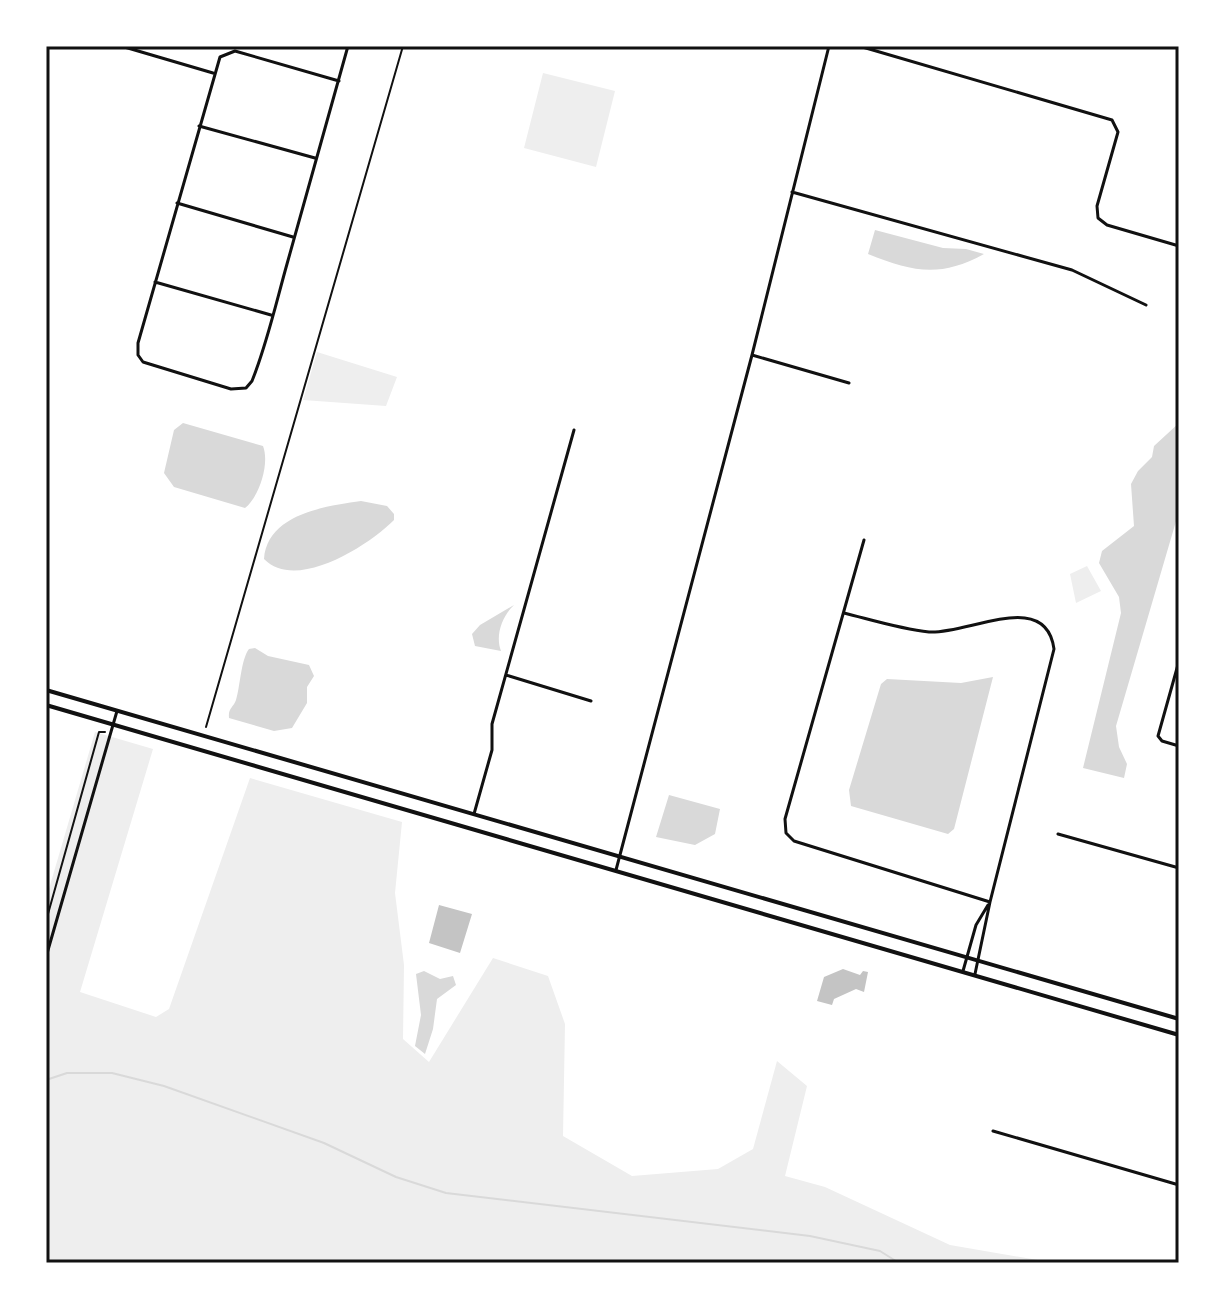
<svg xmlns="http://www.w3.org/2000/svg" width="1225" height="1309" viewBox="0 0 1225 1309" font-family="'Roboto Condensed',sans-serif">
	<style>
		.green { fill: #eee }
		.water { fill: #d9d9d9 }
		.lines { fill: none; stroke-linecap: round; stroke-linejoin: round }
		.stream { stroke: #d9d9d9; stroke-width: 2 }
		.building { fill: #c4c4c4 }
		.path { stroke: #111; stroke-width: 2 }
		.minor { stroke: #111; stroke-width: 3 }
		.tertiary { stroke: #111; stroke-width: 4 }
		.neatline { fill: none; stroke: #111; stroke-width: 3 }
	</style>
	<rect width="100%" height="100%" fill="#fff"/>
	<path class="green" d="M 543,73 L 615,91 L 596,167 L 524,148 Z
		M 317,352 L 397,377 L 386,406 L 303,400 Z
		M 1087,566 L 1101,591 L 1076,603 L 1070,574 Z
		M 95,732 L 153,749 L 80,992 L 156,1017 L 169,1009 L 250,778 L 402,822 L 395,893 L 404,965 L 403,1039 L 429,1062 L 493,958 L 548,976 L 565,1024 L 563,1136 L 632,1176 L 718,1169 L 753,1149 L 777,1061 L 807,1086 L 785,1176 L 825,1187 L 950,1245 L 1055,1263 L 46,1263 L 46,899 Z"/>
	<path class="water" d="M 875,230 L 943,248 L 966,249 L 984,254 C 940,278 913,272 868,254 Z
		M 183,423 L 263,446 C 270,464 259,497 245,508 L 174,487 L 164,473 L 174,430 Z
		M 1179,423 L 1179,511 L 1116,726 L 1119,747 L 1127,764 L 1124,778 L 1083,768 L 1121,613 L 1119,597 L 1099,563 L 1102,551 L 1134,526 L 1131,484 L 1138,471 L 1152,457 L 1154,446 Z
		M 361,501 L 387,506 L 394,514 L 394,520 C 368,546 296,592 264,559 C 267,514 326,506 361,501 Z
		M 514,605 C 502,616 495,636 501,651 L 475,646 L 472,634 L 480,625 Z
		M 255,648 L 268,656 L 309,665 L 314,676 L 307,687 L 307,703 L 292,728 L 274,731 L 229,718 C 228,708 233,708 236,700 C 240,688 241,659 249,649 Z
		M 993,677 L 954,829 L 948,834 L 851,806 L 849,790 L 881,684 L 887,679 L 961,683 Z
		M 669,795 L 720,809 L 715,834 L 695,845 L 656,837 Z
		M 424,971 L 440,979 L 453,976 L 456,985 L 437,999 L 433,1029 L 425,1054 L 415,1046 L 421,1015 L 416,974 Z"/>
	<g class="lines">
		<path class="stream" d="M 46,1080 L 67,1073 L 112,1073 L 164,1086 L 324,1143 L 396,1177 L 446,1193 L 810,1236 L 880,1251 L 899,1263"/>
	</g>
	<path class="building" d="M 439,905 L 472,914 L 460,953 L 429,943 Z
		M 843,969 L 860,975 L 863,971 L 868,972 L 864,992 L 856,989 L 834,999 L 832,1005 L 817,1001 L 824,977 Z"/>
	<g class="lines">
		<path class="path" d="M 206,727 L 403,46
			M 46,921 L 99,732 L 105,732"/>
		<path class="minor" d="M 121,46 L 213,73
			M 859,46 L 1112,120 L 1118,132 L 1097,206 L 1098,218 L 1107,225 L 1179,246
			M 339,81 L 235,51 L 220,57 L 138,343 L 138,355 L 143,362 L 231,389 L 246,388 L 252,381 C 267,344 276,303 287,264 C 307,191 328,119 348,46
			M 199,126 L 315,158
			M 792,192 L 1072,270 L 1146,305
			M 177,203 L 293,237
			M 155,282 L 271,315
			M 752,355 L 849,383
			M 864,540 L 785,819 L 786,833 L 794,841 L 990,902
			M 844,613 C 872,620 900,629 929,632 C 967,635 1046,588 1054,649 L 990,902 L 975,974
			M 1179,661 L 1158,736 L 1162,741 L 1179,746
			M 506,675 L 591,701
			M 474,814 L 492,750 L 492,724 L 574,430
			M 1058,834 L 1179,868
			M 616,870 L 752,355 L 829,46
			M 46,957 L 117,711
			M 963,971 L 976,925 L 988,905
			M 993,1131 L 1179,1185"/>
		<path class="tertiary" d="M 46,690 L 1179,1019
			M 46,705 L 1179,1035"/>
	</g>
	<rect width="1225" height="1309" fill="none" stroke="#ffffff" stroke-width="96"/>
	<rect x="48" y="48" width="1129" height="1213" class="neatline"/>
</svg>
